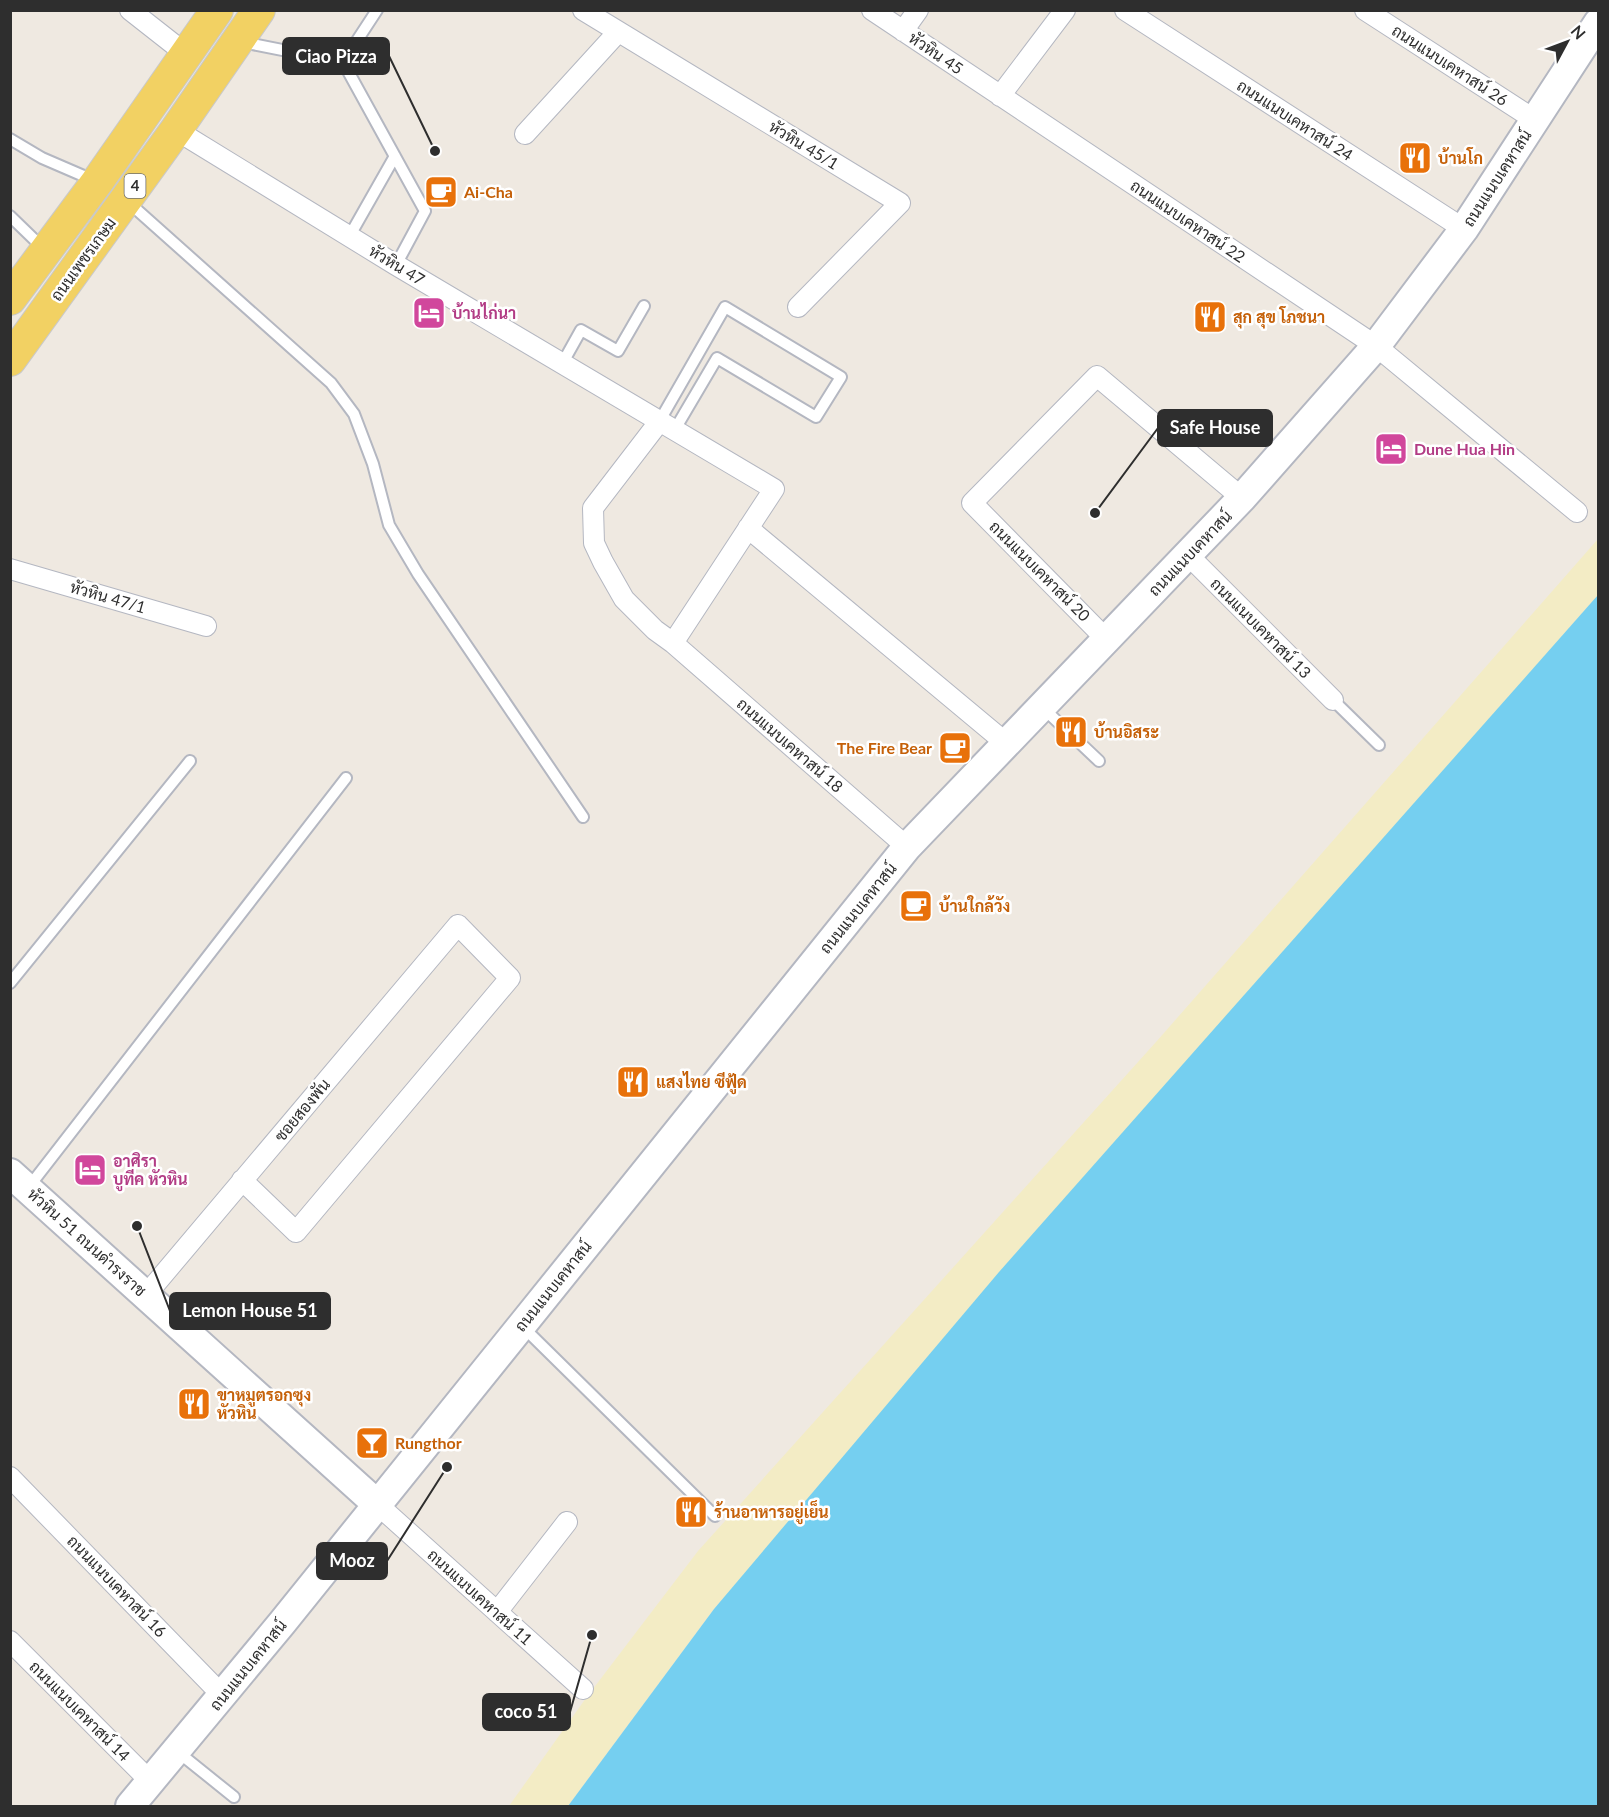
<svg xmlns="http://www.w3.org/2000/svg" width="1609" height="1817" viewBox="0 0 1609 1817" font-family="Lato,Sarabun,sans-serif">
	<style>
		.sand { fill: #f3ecc5 }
		.water { fill: #75cff0 }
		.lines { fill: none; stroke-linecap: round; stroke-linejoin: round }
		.lane-casing { stroke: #b4b7c1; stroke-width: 14 }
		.street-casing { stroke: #b4b7c1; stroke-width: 22 }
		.secondary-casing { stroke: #b4b7c1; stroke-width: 32 }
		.primary-casing { stroke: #c9c9c9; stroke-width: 34 }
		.lane { stroke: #fff; stroke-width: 10 }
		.street { stroke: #fff; stroke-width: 20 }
		.secondary { stroke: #fff; stroke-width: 28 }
		.primary { stroke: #f2d163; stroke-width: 32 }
		.labels { text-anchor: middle; stroke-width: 5; stroke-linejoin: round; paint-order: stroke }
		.shield { fill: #fff; stroke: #6d6d6d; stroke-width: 1.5 }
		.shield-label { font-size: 15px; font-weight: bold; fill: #2e2e2e }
		.street-label { font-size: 16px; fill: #2e2e2e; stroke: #fff }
		.food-label { font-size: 16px; font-weight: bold; fill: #c56008; stroke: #fff; text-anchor: start }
		.hotel-label { font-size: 16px; font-weight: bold; fill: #b23c85; stroke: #fff; text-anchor: start }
		.leader { fill: none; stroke: #2e2e2e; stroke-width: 2 }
		.callout-dot { fill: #2e2e2e; stroke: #fff; stroke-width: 2 }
		.callout { fill: #2e2e2e; stroke: #2e2e2e; stroke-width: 2 }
		.callout-label { font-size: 18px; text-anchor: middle; font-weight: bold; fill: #fff }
	</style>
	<rect width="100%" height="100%" fill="#efe9e1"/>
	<path class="sand" d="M 1598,539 L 1598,595 L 714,1609 L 568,1806 L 509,1806 L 586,1698 L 698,1551 L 1156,1042 Z"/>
	<path class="water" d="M 1598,595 L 1598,1806 L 568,1806 L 714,1609 L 999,1272 Z"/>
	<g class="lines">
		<g class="lane-casing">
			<path id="lane" d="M 242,42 L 343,62 L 377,10
				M 343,62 L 425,211 L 396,265
				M 10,139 L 42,158 L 93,180
				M 127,201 L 331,383 L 354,414 L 373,464 L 389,525 L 418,574 L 583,817
				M 10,216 L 43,248
				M 349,237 L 395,156
				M 562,364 L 581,330 L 618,351 L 644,306
				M 659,422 L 725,307 L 841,377 L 816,417 L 717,358 L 674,431
				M 1333,700 L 1379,745
				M 1042,707 L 1099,761
				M 10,983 L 190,761
				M 28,1188 L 346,778
				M 522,1326 L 715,1516
				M 178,1752 L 234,1797"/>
		</g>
		<g class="street-casing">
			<path id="street" d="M 130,10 L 186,54
				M 583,10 L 900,203 L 798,307
				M 872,10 L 1376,346 L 1577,512
				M 1125,10 L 1464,229
				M 1365,10 L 1535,120
				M 903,31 L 918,10
				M 1000,96 L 1065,10
				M 176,130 L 396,265 L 774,489 L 673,643
				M 525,134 L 618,32
				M 659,422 L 593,508 L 594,543 L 603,562 L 624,599 L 655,630 L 673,643 L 907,847
				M 748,528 L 1007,744
				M 1188,555 L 1333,700
				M 10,569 L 206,626
				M 1107,640 L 972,503 L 1097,376 L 1242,498
				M 146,1295 L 458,925 L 510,978 L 296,1232 L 242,1180
				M 10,1477 L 223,1696
				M 378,1505 L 583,1689
				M 497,1612 L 567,1522
				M 10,1641 L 150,1781"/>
		</g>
		<g class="secondary-casing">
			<path id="secondary" d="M 10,1173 L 378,1505
				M 130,1806 L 282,1623 L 907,847 L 1242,498 L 1376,346 L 1464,229 L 1598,23"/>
		</g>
		<g class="primary-casing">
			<path id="primary" d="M 10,299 L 97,182 L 217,10
				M 10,360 L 176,130 L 259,10"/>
		</g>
		<use href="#lane" class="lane"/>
		<use href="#street" class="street"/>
		<use href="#secondary" class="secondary"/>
		<use href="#primary" class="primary"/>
	</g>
	<defs>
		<g id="restaurant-square" transform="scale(1.725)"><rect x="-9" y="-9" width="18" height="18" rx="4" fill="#e8710a" stroke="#fff"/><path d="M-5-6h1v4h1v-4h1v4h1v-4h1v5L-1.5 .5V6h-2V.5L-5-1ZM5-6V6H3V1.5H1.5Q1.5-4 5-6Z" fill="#fff"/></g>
		<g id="cafe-square" transform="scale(1.725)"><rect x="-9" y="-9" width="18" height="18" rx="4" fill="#e8710a" stroke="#fff"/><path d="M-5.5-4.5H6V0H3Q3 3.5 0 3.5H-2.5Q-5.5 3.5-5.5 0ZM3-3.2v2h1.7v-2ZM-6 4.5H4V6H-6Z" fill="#fff"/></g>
		<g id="hotel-square" transform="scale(1.725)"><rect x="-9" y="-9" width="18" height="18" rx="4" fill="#d1479c" stroke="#fff"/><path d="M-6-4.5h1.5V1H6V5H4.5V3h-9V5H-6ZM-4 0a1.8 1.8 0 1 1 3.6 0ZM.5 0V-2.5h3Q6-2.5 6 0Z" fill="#fff"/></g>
		<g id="bar-square" transform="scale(1.725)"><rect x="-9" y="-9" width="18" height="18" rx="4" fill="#e8710a" stroke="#fff"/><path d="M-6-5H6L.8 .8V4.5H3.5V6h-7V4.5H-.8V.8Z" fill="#fff"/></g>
	</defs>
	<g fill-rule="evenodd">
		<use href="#restaurant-square" x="1415" y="158"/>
		<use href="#cafe-square" x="441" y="192"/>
		<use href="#hotel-square" x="429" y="313"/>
		<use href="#restaurant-square" x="1210" y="317"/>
		<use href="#hotel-square" x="1391" y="449"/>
		<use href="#restaurant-square" x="1071" y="732"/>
		<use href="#cafe-square" x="955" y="748"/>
		<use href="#cafe-square" x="916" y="906"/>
		<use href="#restaurant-square" x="633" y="1082"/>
		<use href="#hotel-square" x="90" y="1170"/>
		<use href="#restaurant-square" x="194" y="1404"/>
		<use href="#bar-square" x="372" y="1443"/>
		<use href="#restaurant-square" x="691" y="1512"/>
	</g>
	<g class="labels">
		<rect class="shield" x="124.5" y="174" width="21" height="24" rx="4.5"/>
		<g class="shield-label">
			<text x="135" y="191">4</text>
		</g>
		<g class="street-label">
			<text transform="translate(936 53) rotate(34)" y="6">หัวหิน 45</text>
			<text transform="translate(1450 65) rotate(33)" y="6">ถนนแนบเคหาสน์ 26</text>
			<text transform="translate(1295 120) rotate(33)" y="6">ถนนแนบเคหาสน์ 24</text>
			<text transform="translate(804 145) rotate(31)" y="6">หัวหิน 45/1</text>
			<text transform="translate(1497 178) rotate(-57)" y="6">ถนนแนบเคหาสน์</text>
			<text transform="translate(1188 221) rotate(34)" y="6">ถนนแนบเคหาสน์ 22</text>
			<text transform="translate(83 259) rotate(-54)" y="6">ถนนเพชรเกษม</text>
			<text transform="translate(397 265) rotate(31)" y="6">หัวหิน 47</text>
			<text transform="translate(1190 553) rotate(-46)" y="6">ถนนแนบเคหาสน์</text>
			<text transform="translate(1040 571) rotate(45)" y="6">ถนนแนบเคหาสน์ 20</text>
			<text transform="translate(108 597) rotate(16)" y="6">หัวหิน 47/1</text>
			<text transform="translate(1261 628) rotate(45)" y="6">ถนนแนบเคหาสน์ 13</text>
			<text transform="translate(790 745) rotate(41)" y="6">ถนนแนบเคหาสน์ 18</text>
			<text transform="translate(858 908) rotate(-51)" y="6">ถนนแนบเคหาสน์</text>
			<text transform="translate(302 1110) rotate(-50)" y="6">ซอยสองพัน</text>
			<text transform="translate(87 1242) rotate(42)" y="6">หัวหิน 51 ถนนดำรงราช</text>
			<text transform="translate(553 1286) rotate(-51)" y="6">ถนนแนบเคหาสน์</text>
			<text transform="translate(117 1586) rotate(46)" y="6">ถนนแนบเคหาสน์ 16</text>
			<text transform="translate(480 1597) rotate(42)" y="6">ถนนแนบเคหาสน์ 11</text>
			<text transform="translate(248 1665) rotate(-51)" y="6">ถนนแนบเคหาสน์</text>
			<text transform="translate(80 1711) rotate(45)" y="6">ถนนแนบเคหาสน์ 14</text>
		</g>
		<g class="food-label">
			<text x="1438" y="164">บ้านโก</text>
			<text x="464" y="198">Ai-Cha</text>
			<text x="1233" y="323">สุก สุข โภชนา</text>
			<text x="1094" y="738">บ้านอิสระ</text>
			<text x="932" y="754" text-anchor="end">The Fire Bear</text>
			<text x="939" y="912">บ้านใกล้วัง</text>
			<text x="656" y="1088">แสงไทย ซีฟู้ด</text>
			<text x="217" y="1401">ขาหมูตรอกซุง<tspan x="217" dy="18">หัวหิน</tspan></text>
			<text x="395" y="1449">Rungthor</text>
			<text x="714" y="1518">ร้านอาหารอยู่เย็น</text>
		</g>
		<g class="hotel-label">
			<text x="452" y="319">บ้านไก่นา</text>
			<text x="1414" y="455">Dune Hua Hin</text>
			<text x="113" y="1167">อาศิรา<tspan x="113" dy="18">บูทีค หัวหิน</tspan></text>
		</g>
	</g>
	<path class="leader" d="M435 151L389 56M1095 513L1158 428M137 1226L170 1311M447 1467L387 1561M592 1635L570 1712"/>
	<g class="callout-dot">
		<circle cx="435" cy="151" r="6"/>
		<circle cx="1095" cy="513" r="6"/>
		<circle cx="137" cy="1226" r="6"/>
		<circle cx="447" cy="1467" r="6"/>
		<circle cx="592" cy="1635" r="6"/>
	</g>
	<g class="callout">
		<rect x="283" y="38" width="106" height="36" rx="6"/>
		<rect x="1158" y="410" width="114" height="36" rx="6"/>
		<rect x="170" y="1293" width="160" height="36" rx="6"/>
		<rect x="317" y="1543" width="70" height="36" rx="6"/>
		<rect x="483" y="1694" width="87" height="36" rx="6"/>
	</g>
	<g class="callout-label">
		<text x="336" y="63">Ciao Pizza</text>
		<text x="1215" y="434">Safe House</text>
		<text x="250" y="1317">Lemon House 51</text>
		<text x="352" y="1567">Mooz</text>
		<text x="526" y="1718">coco 51</text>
	</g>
	<rect width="1609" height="1817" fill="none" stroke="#2e2e2e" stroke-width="24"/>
	<g transform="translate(1567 42) rotate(49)" stroke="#ffffff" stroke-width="4.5" paint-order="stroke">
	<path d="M0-4.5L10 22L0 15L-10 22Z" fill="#2e2e2e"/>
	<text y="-9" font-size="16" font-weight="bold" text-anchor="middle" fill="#2e2e2e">N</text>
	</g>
</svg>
